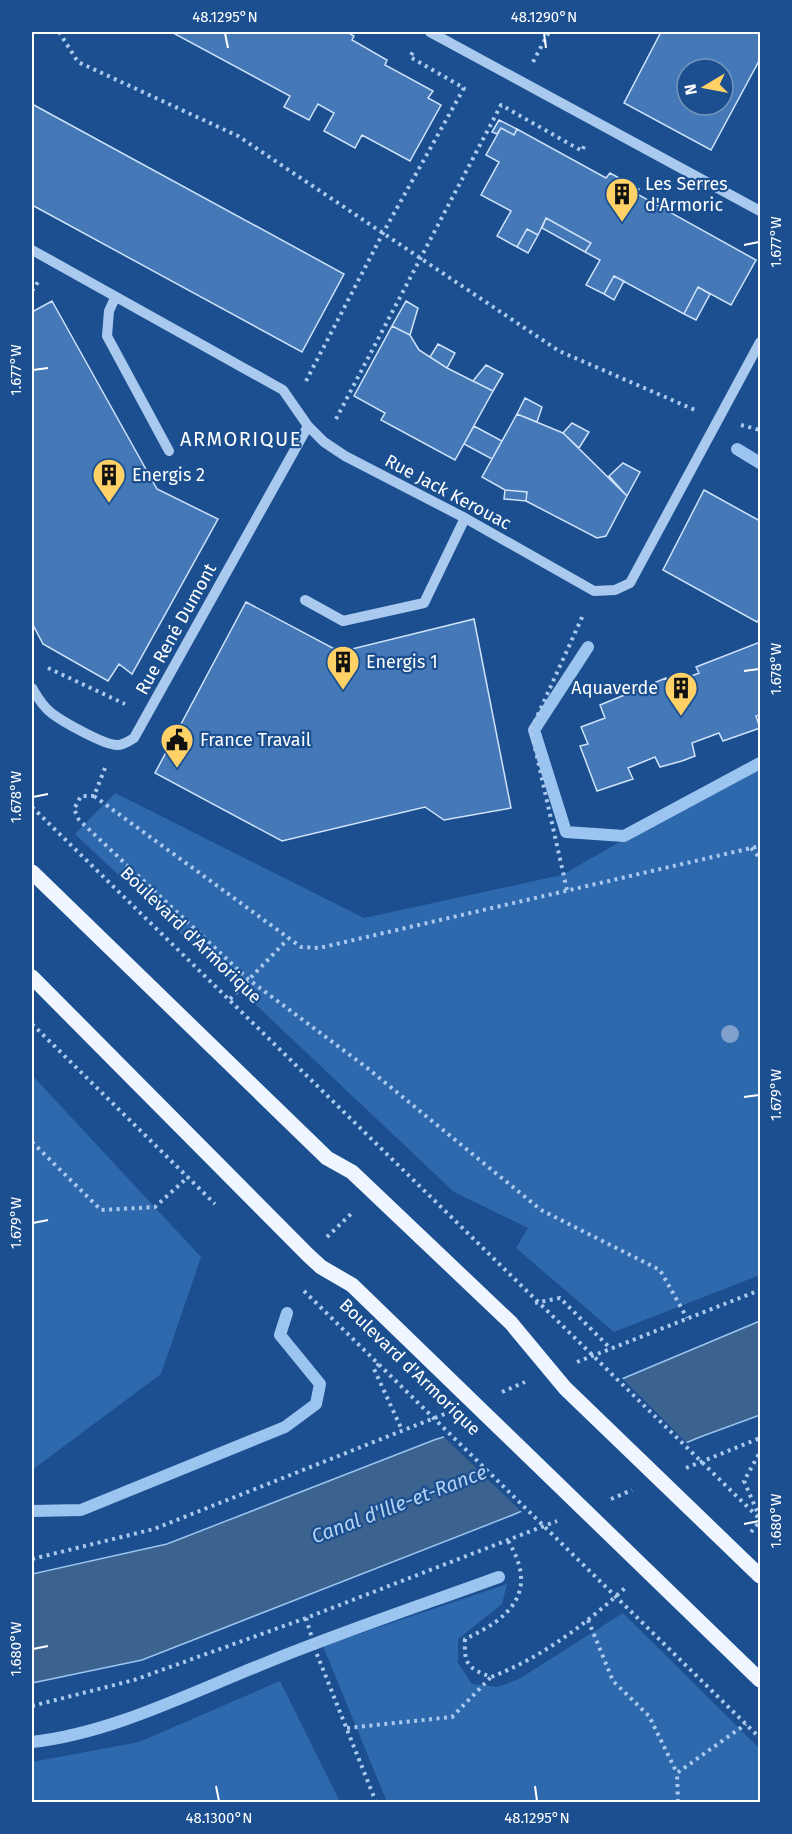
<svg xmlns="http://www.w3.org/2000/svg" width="792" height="1834" viewBox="0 0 792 1834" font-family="'Fira Sans',sans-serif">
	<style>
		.green { fill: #2e69ad }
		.water { fill: #3c6290; stroke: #9cc4f0; stroke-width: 1.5 }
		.pier { fill: #1b4f8f }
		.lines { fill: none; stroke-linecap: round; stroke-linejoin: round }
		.stream { stroke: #9cc4f0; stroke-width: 12 }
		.building { fill: #4478b7; stroke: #cfe3fa; stroke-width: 1.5; fill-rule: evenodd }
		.path { stroke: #a9c9ee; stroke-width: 4; stroke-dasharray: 3 4.5; stroke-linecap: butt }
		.minor { stroke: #a9c9ee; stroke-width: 10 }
		.major { stroke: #f0f6ff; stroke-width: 15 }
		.tree { fill: #7ea0ca }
		.ticks { fill: none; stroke: #fff; stroke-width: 2 }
		.labels { text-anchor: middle; stroke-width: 4.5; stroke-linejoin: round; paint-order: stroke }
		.poi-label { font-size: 18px; fill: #fff; stroke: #1b4f8f; text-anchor: start }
		.street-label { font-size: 18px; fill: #fff; stroke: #1b4f8f }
		.neighbourhood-label { font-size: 20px; letter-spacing: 1.5px; fill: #fff; stroke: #1b4f8f }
		.water-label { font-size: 20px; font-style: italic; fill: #b5d3f5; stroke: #1b4f8f }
		.neatline { fill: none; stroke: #fff; stroke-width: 2 }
		.ticks-label { font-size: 15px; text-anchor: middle; fill: #fff }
	</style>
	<rect width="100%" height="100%" fill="#1b4f8f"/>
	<path class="green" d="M 760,762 L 760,1275 L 614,1332 L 516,1248 L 528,1228 L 454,1192 L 75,834 L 115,793 L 364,918 L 562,875 Z
		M 32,1075 L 201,1257 L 161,1374 L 32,1470 Z
		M 507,1584 L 502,1604 L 458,1639 L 458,1663 L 472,1684 L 498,1687 L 519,1679 L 623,1613 L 760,1749 L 760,1802 L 387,1802 L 323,1646 Z
		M 280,1681 L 340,1802 L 32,1802 L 32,1762 L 139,1742 Z"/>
	<path class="water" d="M 760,1321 L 760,1415 L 700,1437 L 510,1516 L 142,1660 L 32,1683 L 32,1574 L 167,1544 L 434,1440 L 617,1381 Z"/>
	<path class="pier" d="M 620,1376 L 689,1445 L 524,1514 L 442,1435 Z"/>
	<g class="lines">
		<path class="stream" d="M 737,449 L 760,463
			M 588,647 L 534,730 L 566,832 L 624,836 L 760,763
			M 32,1511 L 81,1510 L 285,1427 L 316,1404 L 320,1384 L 280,1335 L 287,1313
			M 32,1742 C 113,1733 192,1692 268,1662 C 344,1631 422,1605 499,1577"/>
	</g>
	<path class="building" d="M 176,32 L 347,32 L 354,36 L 352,40 L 387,60 L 385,65 L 433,91 L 428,98 L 441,105 L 410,161 L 362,135 L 355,148 L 324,131 L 334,113 L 318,104 L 309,120 L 284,107 L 290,96 L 175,34 Z
		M 661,32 L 760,32 L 760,59 L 711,150 L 624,103 ZM 687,69 L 723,69 L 723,105 L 687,105 Z
		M 32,104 L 344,274 L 302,352 L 32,205 Z
		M 499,120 L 517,129 L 514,135 L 501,128 L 497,134 L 492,132 Z
		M 501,128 L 514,135 L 517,129 L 606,178 L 610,173 L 639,189 L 637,194 L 756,260 L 731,305 L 698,287 L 684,314 L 614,276 L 604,294 L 586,285 L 600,260 L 585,252 L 591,243 L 546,218 L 538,235 L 527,229 L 517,247 L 497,236 L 511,211 L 481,195 L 499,162 L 486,155 Z
		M 546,218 L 591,243 L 585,252 L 542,228 Z
		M 527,229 L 538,235 L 528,253 L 517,247 Z
		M 614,276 L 624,281 L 614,300 L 604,294 Z
		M 698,287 L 710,294 L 696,320 L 684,314 Z
		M 52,301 L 157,489 L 218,519 L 132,674 L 119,664 L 108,681 L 43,644 L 32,623 L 32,312 Z
		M 406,301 L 418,308 L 410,335 L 392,326 Z
		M 392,326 L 410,335 L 419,350 L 447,368 L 493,391 L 455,460 L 381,420 L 385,413 L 354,396 Z
		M 438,344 L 455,353 L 447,368 L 430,357 Z
		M 486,365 L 503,374 L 493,391 L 473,381 Z
		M 525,398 L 542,407 L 537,422 L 517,414 Z
		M 517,414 L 563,433 L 627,496 L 606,536 L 597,538 L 526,501 L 527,492 L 505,490 L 482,477 Z
		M 572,423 L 589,432 L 579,448 L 563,433 Z
		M 474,426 L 502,441 L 492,459 L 464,444 Z
		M 623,463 L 640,472 L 627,496 L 609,476 Z
		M 505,490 L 527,492 L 526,501 L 504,499 Z
		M 704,490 L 760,521 L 760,618 L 757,622 L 663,570 Z
		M 246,602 L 340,652 L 474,619 L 511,808 L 444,820 L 425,807 L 282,841 L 155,773 Z
		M 760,642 L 760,715 L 756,716 L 760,728 L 723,741 L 719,733 L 692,743 L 695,756 L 682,761 L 660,767 L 655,757 L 628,768 L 633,779 L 597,791 L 580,746 L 588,744 L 581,727 L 605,718 L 600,705 L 666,678 L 669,685 L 699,673 L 696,667 Z"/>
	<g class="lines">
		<path class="path" d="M 59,32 L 78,62 L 238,136 L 559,351 L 695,410
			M 533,62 L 549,32
			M 32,291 L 38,282
			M 306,381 L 383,233 L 464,88 L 410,57 L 414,50
			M 336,419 L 501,105 L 582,151 L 585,144
			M 741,425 L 760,430
			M 48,668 L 125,704
			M 105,768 L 94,796 L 81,796 L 74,809 L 79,820 L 248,979 L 366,1067 L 541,1210 L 660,1270 L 687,1318
			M 94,796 L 301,947 L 319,948 L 760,846
			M 32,807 L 760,1519
			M 751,848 L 760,858
			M 567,890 L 531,730 L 584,613
			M 230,999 L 288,939
			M 32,1024 L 215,1204
			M 32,1142 L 101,1210 L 155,1207 L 188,1177
			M 327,1237 L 354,1211
			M 304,1291 L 760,1738
			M 535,1303 L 560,1298 L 611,1349
			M 577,1362 L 760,1290
			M 379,1364 L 374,1369 L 402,1430
			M 502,1392 L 525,1382
			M 686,1468 L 760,1438
			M 611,1499 L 632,1490
			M 760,1518 L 744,1481 L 760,1452
			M 751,1532 L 760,1521
			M 508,1541 C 539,1591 511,1618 465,1639 C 464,1664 467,1668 491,1677 C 541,1658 586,1624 625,1588
			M 32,1559 L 154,1529 L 447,1413
			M 306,1618 L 316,1652 L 376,1802
			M 588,1620 L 613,1681 L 649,1716 L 677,1773
			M 32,1706 L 134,1680 L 306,1618 L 557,1521
			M 347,1728 L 452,1717 L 491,1677
			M 678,1802 L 677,1773 L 746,1724"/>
		<path class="minor" d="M 430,32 L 760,211
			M 32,250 L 283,390 L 308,426 L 324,442 L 345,456 L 465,518 L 594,591 L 615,590 L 630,583 L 760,342
			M 115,298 L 109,311 L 107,336 L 169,451
			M 305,600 L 343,621 L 424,603 L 465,518
			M 32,688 C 37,696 41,704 49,711 C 59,720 104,745 117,745 C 124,745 129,741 134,738 L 308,426"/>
		<path class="major" d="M 32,872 L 327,1158 L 352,1172 L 511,1323 L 565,1388 L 760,1576
			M 32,977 L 308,1255 L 321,1267 L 352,1285 L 760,1680"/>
	</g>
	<circle class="tree" cx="730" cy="1034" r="9"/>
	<path class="ticks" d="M 225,33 L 228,48M 544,33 L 546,48M 744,245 L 759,242M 33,370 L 48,368M 744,671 L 759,669M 33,797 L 48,794M 744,1097 L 759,1095M 33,1223 L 48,1220M 744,1524 L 759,1521M 33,1649 L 48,1646M 216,1786 L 219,1801M 535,1786 L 537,1801"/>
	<defs>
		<g id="building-pin" transform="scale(1.725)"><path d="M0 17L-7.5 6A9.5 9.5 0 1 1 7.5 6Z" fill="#ffd166" stroke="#1b4f8f"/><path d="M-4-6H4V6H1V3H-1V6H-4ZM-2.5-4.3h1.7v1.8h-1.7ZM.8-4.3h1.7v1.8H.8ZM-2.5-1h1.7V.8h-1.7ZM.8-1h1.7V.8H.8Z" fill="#111"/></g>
		<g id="civic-pin" transform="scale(1.725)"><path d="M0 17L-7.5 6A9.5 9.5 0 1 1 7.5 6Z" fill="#ffd166" stroke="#1b4f8f"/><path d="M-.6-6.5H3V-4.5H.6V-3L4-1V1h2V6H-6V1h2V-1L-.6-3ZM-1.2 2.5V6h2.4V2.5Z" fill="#111"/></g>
	</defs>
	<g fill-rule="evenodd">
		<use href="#building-pin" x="622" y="194"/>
		<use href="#building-pin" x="109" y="475"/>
		<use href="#building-pin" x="343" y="662"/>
		<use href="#building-pin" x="681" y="688"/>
		<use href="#civic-pin" x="177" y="740"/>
	</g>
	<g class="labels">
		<g class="poi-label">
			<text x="645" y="190">Les Serres<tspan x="645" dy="21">d'Armoric</tspan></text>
			<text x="132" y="481">Energis 2</text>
			<text x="366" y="668">Energis 1</text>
			<text x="658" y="694" text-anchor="end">Aquaverde</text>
			<text x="200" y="746">France Travail</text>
		</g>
		<g class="street-label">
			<text transform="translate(448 492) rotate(28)" y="6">Rue Jack Kerouac</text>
			<text transform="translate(176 629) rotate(-61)" y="6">Rue René Dumont</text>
			<text transform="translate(191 935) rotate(44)" y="6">Boulevard d'Armorique</text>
			<text transform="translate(410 1367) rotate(44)" y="6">Boulevard d'Armorique</text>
		</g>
		<g class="neighbourhood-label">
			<text x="241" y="446">ARMORIQUE</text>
		</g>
		<g class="water-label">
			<text transform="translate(399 1504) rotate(-21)" y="7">Canal d'Ille-et-Rance</text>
		</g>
	</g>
	<rect width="792" height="1834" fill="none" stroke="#1b4f8f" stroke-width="66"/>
	<g transform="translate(705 87) rotate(260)"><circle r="28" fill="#1b4f8f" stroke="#7695bc" stroke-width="1.5"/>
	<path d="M0-4.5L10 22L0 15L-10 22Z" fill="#ffd166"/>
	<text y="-9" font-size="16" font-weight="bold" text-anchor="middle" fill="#ffffff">N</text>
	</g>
	<rect x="33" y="33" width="726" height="1768" class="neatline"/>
	<g class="ticks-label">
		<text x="225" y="22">48.1295°N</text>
		<text x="544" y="22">48.1290°N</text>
		<text transform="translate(776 242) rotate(-90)" y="5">1.677°W</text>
		<text transform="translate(16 370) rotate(-90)" y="5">1.677°W</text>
		<text transform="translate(776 669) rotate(-90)" y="5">1.678°W</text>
		<text transform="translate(16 797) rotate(-90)" y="5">1.678°W</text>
		<text transform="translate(776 1095) rotate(-90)" y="5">1.679°W</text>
		<text transform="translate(16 1223) rotate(-90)" y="5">1.679°W</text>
		<text transform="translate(776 1521) rotate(-90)" y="5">1.680°W</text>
		<text transform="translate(16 1649) rotate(-90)" y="5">1.680°W</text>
		<text x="219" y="1823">48.1300°N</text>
		<text x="537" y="1823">48.1295°N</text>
	</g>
</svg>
